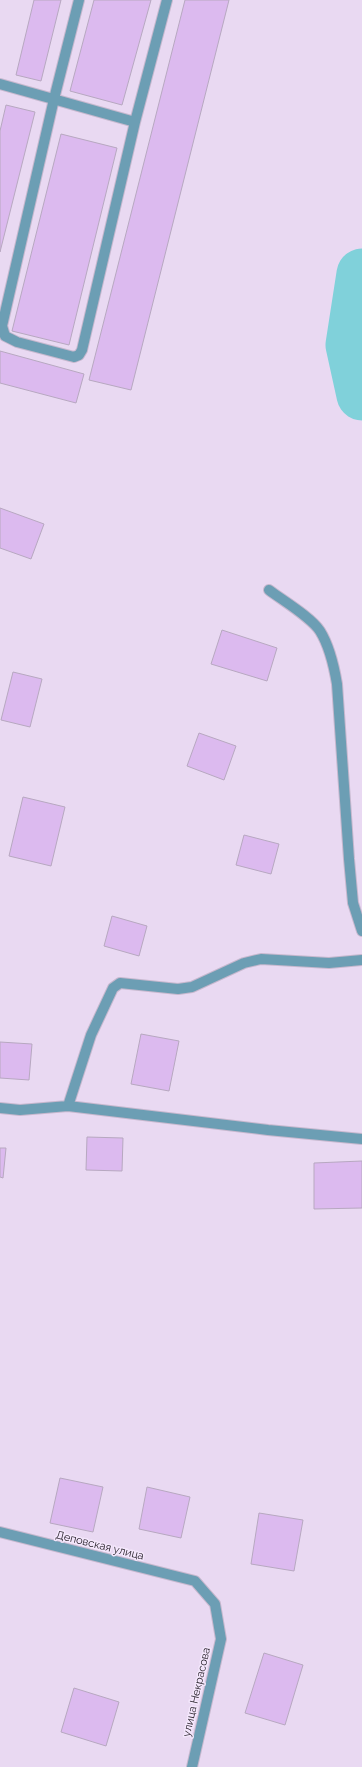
<svg xmlns="http://www.w3.org/2000/svg" width="362" height="1767" viewBox="0 0 362 1767" font-family="Raleway,sans-serif">
	<style>
		.lines { fill: none; stroke-linecap: round; stroke-linejoin: round }
		.river { stroke: #80d1da; stroke-width: 51 }
		.building { fill: #dcbaef; stroke: #b7a8c0 }
		.service-casing { stroke: #c6b8ce; stroke-width: 12 }
		.minor-casing { stroke: #c6b8ce; stroke-width: 12 }
		.service { stroke: #6c9eb4; stroke-width: 10 }
		.minor { stroke: #6c9eb4; stroke-width: 10 }
		.labels { text-anchor: middle; stroke-width: 3; stroke-linejoin: round; paint-order: stroke }
		.street-label { font-size: 11px; fill: #27212a; stroke: #f4e7fc }
	</style>
	<rect width="100%" height="100%" fill="#e9d9f2"/>
	<g class="lines">
		<path class="river" d="M 362,274 L 351,345 L 362,395"/>
	</g>
	<path class="building" d="M 34,0 L 61,0 L 41,81 L 16,75 Z
		M 94,0 L 151,0 L 122,105 L 70,91 Z
		M 185,0 L 229,0 L 131,390 L 89,380 Z
		M 6,105 L 35,112 L 0,252 L 0,131 Z
		M 61,134 L 117,148 L 69,345 L 12,331 Z
		M 0,351 L 84,374 L 76,403 L 0,383 Z
		M 0,508 L 44,524 L 31,559 L 0,548 Z
		M 222,630 L 277,648 L 267,681 L 211,664 Z
		M 13,672 L 42,679 L 30,727 L 1,720 Z
		M 199,733 L 236,746 L 224,780 L 187,766 Z
		M 23,797 L 65,807 L 51,866 L 9,856 Z
		M 244,835 L 279,844 L 271,874 L 236,865 Z
		M 112,916 L 147,926 L 139,956 L 104,946 Z
		M 141,1034 L 179,1041 L 169,1091 L 131,1084 Z
		M 0,1042 L 32,1044 L 29,1080 L 0,1078 Z
		M 87,1137 L 123,1138 L 122,1171 L 86,1170 Z
		M 0,1148 L 6,1148 L 3,1178 L 0,1177 Z
		M 362,1161 L 362,1208 L 314,1209 L 314,1163 Z
		M 60,1478 L 103,1487 L 93,1532 L 50,1523 Z
		M 147,1487 L 190,1497 L 181,1538 L 139,1529 Z
		M 259,1513 L 303,1520 L 294,1571 L 251,1564 Z
		M 264,1653 L 303,1665 L 285,1725 L 245,1713 Z
		M 74,1688 L 119,1702 L 106,1746 L 61,1732 Z"/>
	<g class="lines">
		<g class="service-casing">
			<path id="service" d="M 79,0 L 54,99 L 2,326 L 5,336 L 17,342 L 74,357 L 79,355 L 82,350 L 135,122 L 167,0
				M 0,84 L 135,122
				M 269,590 C 282,600 311,617 320,631 C 330,647 334,666 337,684 L 349,859 L 353,903 L 362,931
				M 68,1106 L 91,1035 L 113,988 L 120,983 L 178,989 L 192,987 L 244,963 L 261,959 L 329,963 L 362,960
				M 0,1108 L 20,1110 L 68,1106 L 268,1130 L 362,1139"/>
		</g>
		<g class="minor-casing">
			<path id="minor" d="M 0,1532 L 195,1581 L 215,1604 L 221,1639 L 192,1767"/>
		</g>
		<use href="#service" class="service"/>
		<use href="#minor" class="minor"/>
	</g>
	<g class="labels">
		<g class="street-label">
			<text transform="translate(100 1545) rotate(14)" y="4">Деповская улица</text>
			<text transform="translate(196 1692) rotate(-77)" y="4">улица Некрасова</text>
		</g>
	</g>
</svg>
